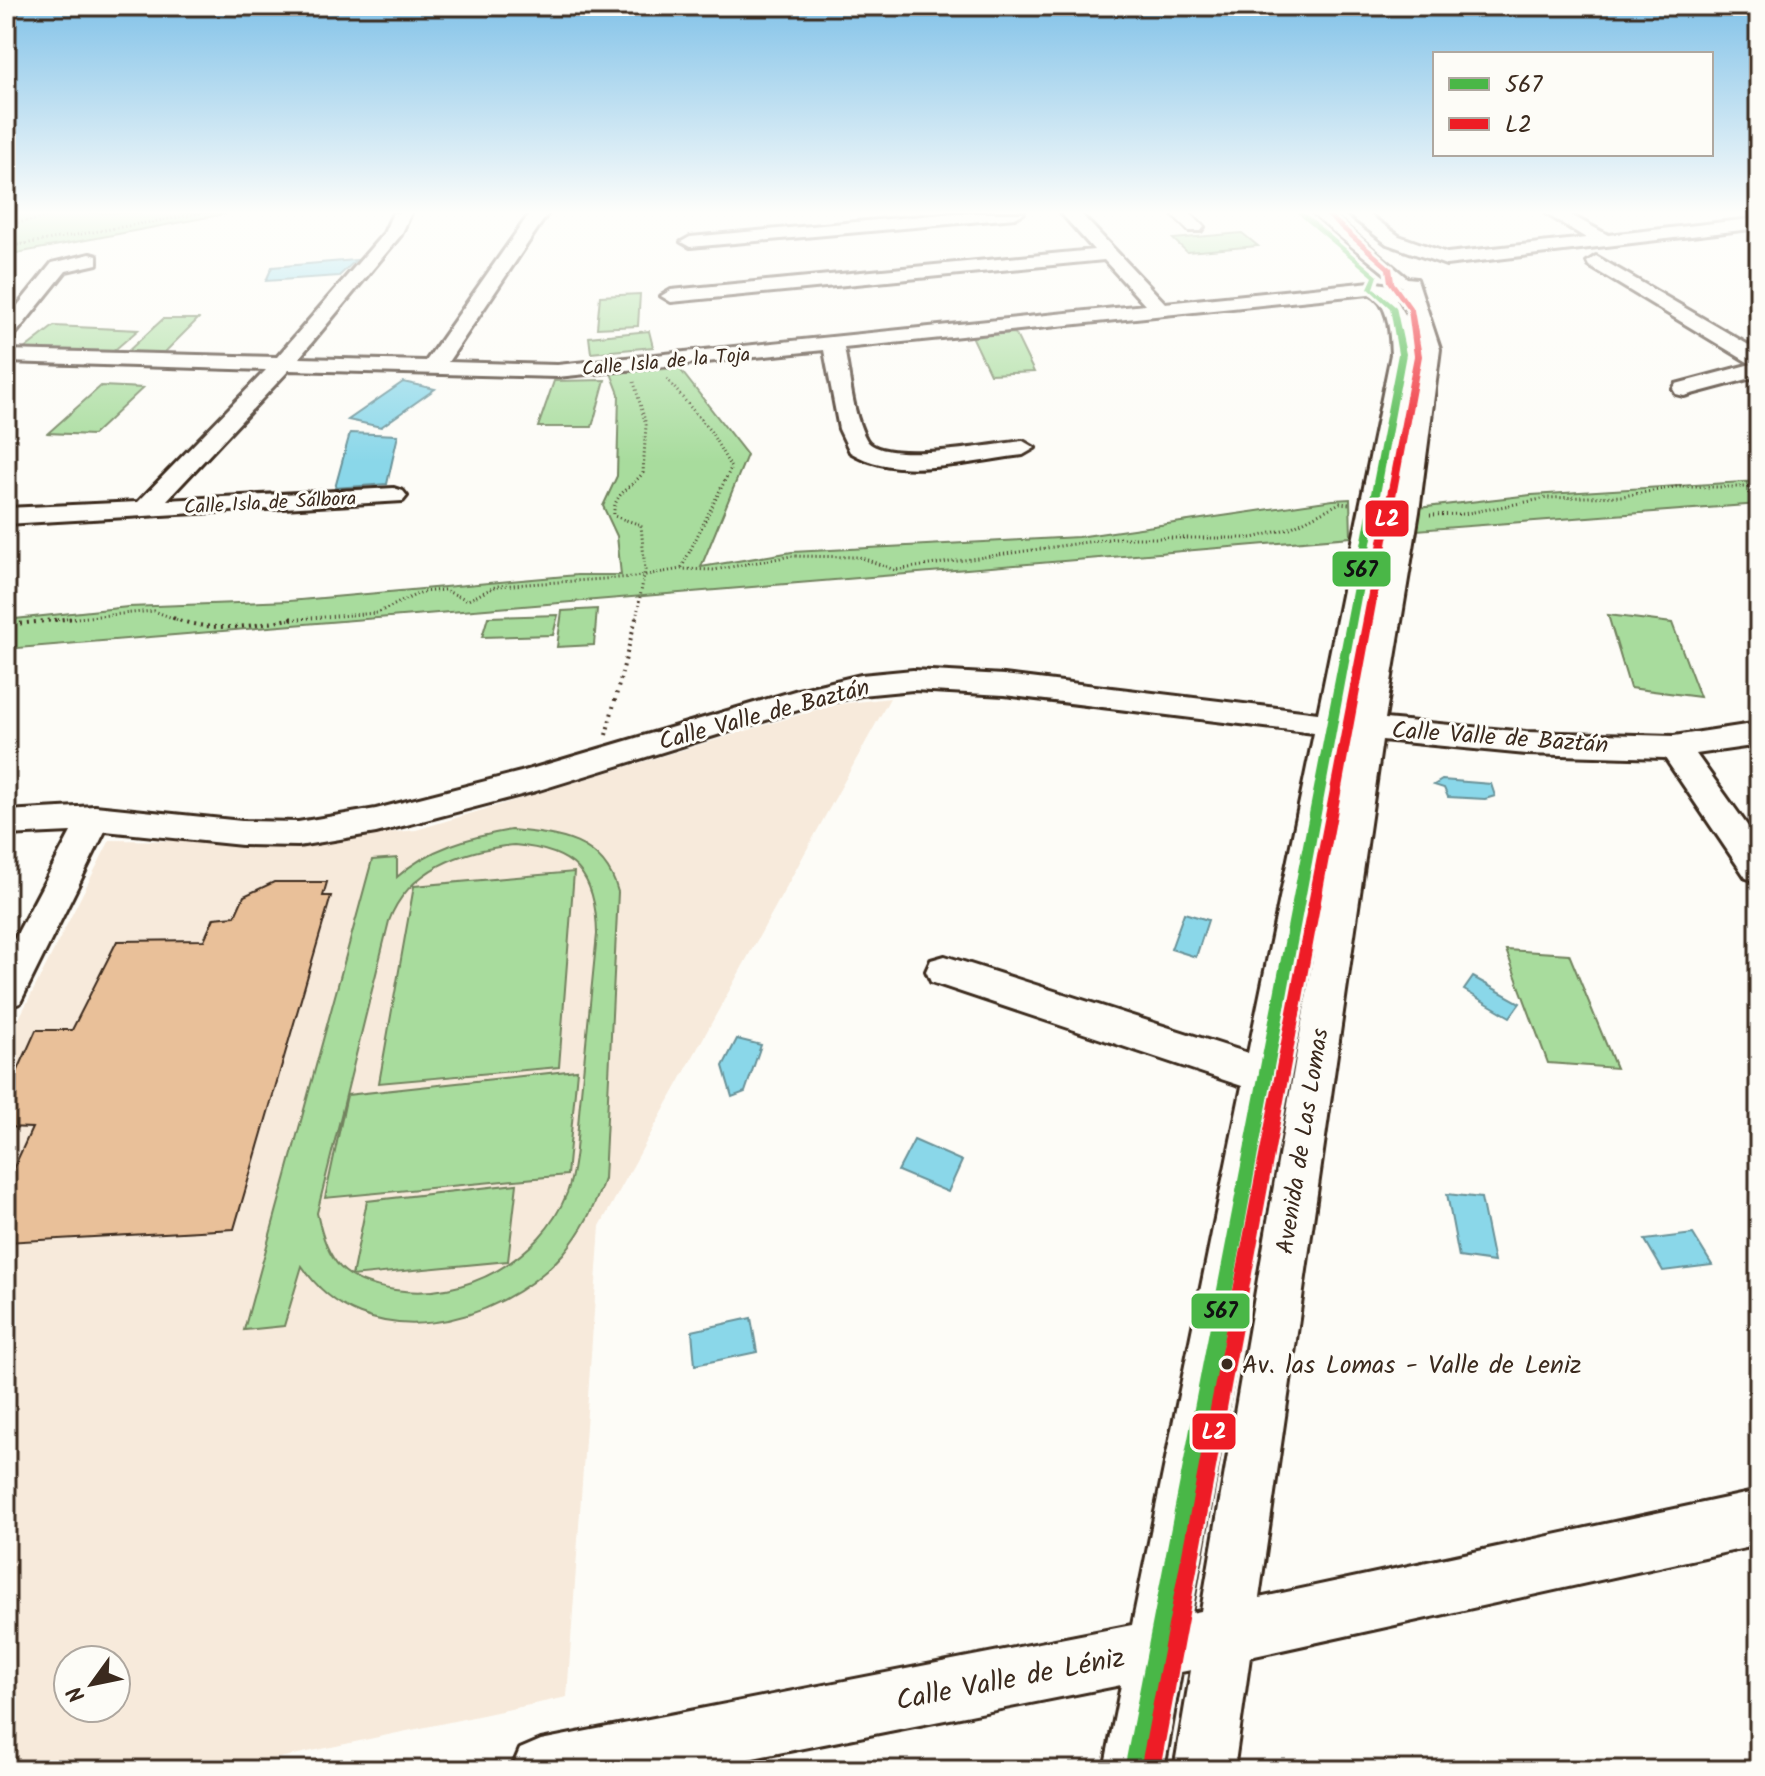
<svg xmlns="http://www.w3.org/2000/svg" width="1765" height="1776" viewBox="0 0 1765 1776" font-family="Kalam,sans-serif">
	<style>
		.built { fill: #f7eadb; fill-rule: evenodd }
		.green { fill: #a8dc9d; stroke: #72835e; stroke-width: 2; fill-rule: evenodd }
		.water { fill: #8ad7e9; stroke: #6a9298; stroke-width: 2 }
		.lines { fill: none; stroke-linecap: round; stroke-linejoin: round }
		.stream { stroke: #6a9298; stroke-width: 5 }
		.building { fill: #e9c099; stroke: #3b2a1e; stroke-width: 2 }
		.minor-casing { stroke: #3b2a1e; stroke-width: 6 }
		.path-far1 { stroke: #3b2a1e; stroke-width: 3; stroke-dasharray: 1 3; stroke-linecap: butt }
		.path { stroke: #3b2a1e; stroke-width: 4; stroke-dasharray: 2 5; stroke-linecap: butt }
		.minor { fill: #fdfcf7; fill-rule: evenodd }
		.bus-1-casing { stroke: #fdfcf7; stroke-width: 6 }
		.bus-2-casing { stroke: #fdfcf7; stroke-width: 6 }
		.bus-1 { fill: #4ab747; fill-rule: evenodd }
		.bus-2 { fill: #ee1c25; fill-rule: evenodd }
		.bus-dot { fill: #3b2a1e; stroke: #fdfcf7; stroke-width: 3 }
		.labels { text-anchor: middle; stroke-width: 6; stroke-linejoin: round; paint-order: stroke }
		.far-street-label { font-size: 20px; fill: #3b2a1e; stroke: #fdfcf7 }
		.street-label { font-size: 24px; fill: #3b2a1e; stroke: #fdfcf7 }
		.near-bus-label { font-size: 26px; fill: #3b2a1e; stroke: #fdfcf7; text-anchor: start }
		.near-street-label { font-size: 28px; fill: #3b2a1e; stroke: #fdfcf7 }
		.line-badge { stroke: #fdfcf7; stroke-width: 3 }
		.badge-label { font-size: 22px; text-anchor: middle; font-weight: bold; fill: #fff }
		.pale-badge-label { font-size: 22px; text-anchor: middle; font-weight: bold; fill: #111 }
	</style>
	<rect width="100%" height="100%" fill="#fdfcf7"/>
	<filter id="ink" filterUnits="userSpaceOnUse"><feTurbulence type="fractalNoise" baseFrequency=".0125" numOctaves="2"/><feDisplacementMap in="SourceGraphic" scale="16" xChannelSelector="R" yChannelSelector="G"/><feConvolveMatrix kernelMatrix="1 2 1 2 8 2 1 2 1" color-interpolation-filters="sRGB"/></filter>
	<g filter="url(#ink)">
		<path class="built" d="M 890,698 L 600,1226 L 567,1697 L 222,1770 L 6,1770 L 6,1044 L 110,840 L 300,842 L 416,830 L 832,705 ZM 68,1660 L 116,1660 L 116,1708 L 68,1708 Z"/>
		<path class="green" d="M 6,213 L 230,213 L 6,255 Z
			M 1242,233 L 1258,246 L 1187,252 L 1173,239 Z
			M 640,294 L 638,326 L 597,328 L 600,296 Z
			M 163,319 L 198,319 L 164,353 L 127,352 Z
			M 54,326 L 138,330 L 110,354 L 23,350 Z
			M 649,331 L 653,347 L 591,353 L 589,337 Z
			M 1015,333 L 1034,372 L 990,374 L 972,336 Z
			M 679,368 L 747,455 L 701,567 L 792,552 L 1078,537 L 1333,500 L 1350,499 L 1351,537 L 6,649 L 6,620 L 128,607 L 289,601 L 577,575 L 621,575 L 617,536 L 603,506 L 617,476 L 619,394 L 611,373 Z
			M 605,380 L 592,427 L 538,427 L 554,381 Z
			M 101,386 L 143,388 L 93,435 L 48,433 Z
			M 1759,481 L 1759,504 L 1417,530 L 1418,508 L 1531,495 Z
			M 597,609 L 594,645 L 557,647 L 562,611 Z
			M 558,615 L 553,635 L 482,637 L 488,617 Z
			M 1608,615 L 1672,623 L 1700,697 L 1630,688 Z
			M 511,830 C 558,834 604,839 618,892 L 604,1179 C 595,1207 582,1231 563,1254 C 497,1328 364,1359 302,1266 L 284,1326 L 244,1330 L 372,860 L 397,858 L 397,877 C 429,848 470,837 511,830 ZM 514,845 C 575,850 596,873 597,934 C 591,990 586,1047 580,1103 C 577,1132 577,1165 567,1193 C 541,1259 465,1301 395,1290 C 343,1282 328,1264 317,1213 L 389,921 C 408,869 463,850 514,845 Z
			M 574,872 L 559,1067 L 379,1083 L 414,886 Z
			M 1506,950 L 1569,954 L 1616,1068 L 1548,1063 Z
			M 577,1070 L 567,1175 L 325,1198 L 347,1095 Z
			M 517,1184 L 508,1261 L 352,1276 L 367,1201 Z"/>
		<path class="water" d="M 356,260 L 339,276 L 266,281 L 272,267 Z
			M 403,382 L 435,389 L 381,427 L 348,420 Z
			M 350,433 L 398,435 L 387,484 L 335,488 Z
			M 1442,780 L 1491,784 L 1495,796 L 1485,799 L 1448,797 L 1444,788 L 1434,785 Z
			M 1184,913 L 1208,920 L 1196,957 L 1171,949 Z
			M 1473,977 L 1520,1003 L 1510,1017 L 1464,990 Z
			M 737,1039 L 761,1045 L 745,1092 L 732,1097 L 723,1066 Z
			M 914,1140 L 962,1161 L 948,1192 L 898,1171 Z
			M 1447,1194 L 1481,1198 L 1494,1262 L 1459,1257 Z
			M 1693,1234 L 1712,1265 L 1663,1271 L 1645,1240 Z
			M 751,1318 L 757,1352 L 695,1365 L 692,1331 Z"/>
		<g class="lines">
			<path class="stream" d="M 6,214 L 11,213"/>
		</g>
		<path class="building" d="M 274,882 L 327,882 L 323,896 L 331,896 L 234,1229 L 6,1242 L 6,1185 L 32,1128 L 6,1127 L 6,1097 L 36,1030 L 72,1030 L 117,941 L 204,940 L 214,918 L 235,916 L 244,896 Z"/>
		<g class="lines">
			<g class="minor-casing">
				<path id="minor" d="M 393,213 L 411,213 L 401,235 L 299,358 L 426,361 L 530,213 L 548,213 L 448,362 L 557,365 L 1145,305 L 1104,260 L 671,302 L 661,296 L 671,290 L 1094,250 L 1061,213 L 1080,213 L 1165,303 L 1371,282 L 1402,287 L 1310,213 L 1330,213 L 1407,278 L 1417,279 L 1440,349 L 1419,512 L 1385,719 L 1526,732 L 1674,736 L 1759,723 L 1759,745 L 1696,754 L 1759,842 L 1759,882 L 1746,878 L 1665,758 L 1526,754 L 1382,740 L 1259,1598 L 1759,1491 L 1759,1545 L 1250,1657 L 1234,1770 L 1174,1770 L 1191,1670 L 1181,1672 L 1164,1770 L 1104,1770 L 1121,1685 L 693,1770 L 511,1770 L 520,1749 L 541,1740 L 1132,1625 L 1242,1086 L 931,982 L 926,971 L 931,960 L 945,956 L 1248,1053 L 1314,733 L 1004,695 L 913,690 L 861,695 L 805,708 L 536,791 L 376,833 L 298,846 L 242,845 L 105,831 L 20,1003 L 6,1008 L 6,955 L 71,832 L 6,835 L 6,811 L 95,806 L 242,821 L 298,822 L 376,809 L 521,772 L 798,690 L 861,675 L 913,670 L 1004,675 L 1318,713 L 1391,354 C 1390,334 1390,303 1369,294 L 844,348 C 850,376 852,413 866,439 C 880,466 995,444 1023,441 L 1035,448 L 1023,455 C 970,461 898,482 850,452 L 839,429 L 824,350 L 557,377 L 289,370 L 167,500 L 394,488 L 403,491 L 407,496 L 403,501 L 6,524 L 6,508 L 138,502 L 266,370 L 6,362 L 6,350 L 277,357 L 384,233 ZM 1396,299 L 1405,299 L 1418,349 L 1393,512 L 1354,717 L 1349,716 L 1413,354 L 1410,323 ZM 1345,737 L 1351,737 L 1201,1611 L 1191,1613 Z
					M 955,213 L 1024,213 L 1015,218 L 690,247 L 681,242 L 690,237 Z
					M 1171,213 L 1190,213 L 1204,227 L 1201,231 L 1189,231 Z
					M 1346,213 L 1367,213 L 1399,236 L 1447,253 L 1586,238 L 1545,213 L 1567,213 L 1608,235 L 1759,218 L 1759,228 L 1446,265 L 1387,244 Z
					M 90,254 L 97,256 L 97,264 L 66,271 L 13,337 L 6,339 L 6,320 L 52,263 Z
					M 1596,256 L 1759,351 L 1759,376 L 1684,396 L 1676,394 L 1673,389 L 1676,384 L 1751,364 L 1589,266 L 1587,262 Z"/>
			</g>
			<path class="path-far1" d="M 6,225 L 70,213
				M 6,247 L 203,213
				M 667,379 L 711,432 L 731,468 L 681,569
				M 634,382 L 646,425 L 643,473 C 631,488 612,494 614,516 L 641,525 L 645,570 L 636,620
				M 1430,515 L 1463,514 L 1547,498 L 1623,496 L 1676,487 L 1759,487
				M 54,620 L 154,611 L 178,620
				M 284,620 L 377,613 L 422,592 L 444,590 L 468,600 L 497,586 L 634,577 L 681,569 L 714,570 L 791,556 L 859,557 L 895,570 L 1115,538 L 1253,538 L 1290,528 L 1340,503 L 1349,504"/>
			<path class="path" d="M 173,618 C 211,633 254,627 293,618
				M 6,625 L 75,618
				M 606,735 L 636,618"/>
			<use href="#minor" class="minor"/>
			<g class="bus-1-casing">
				<path id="bus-1" d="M 1297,213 L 1304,213 L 1378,276 L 1374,288 L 1396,307 L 1406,354 L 1144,1770 L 1124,1770 L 1398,354 L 1390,308 L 1368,288 L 1373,277 Z"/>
			</g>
			<g class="bus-2-casing">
				<path id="bus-2" d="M 1322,213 L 1329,213 L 1392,268 L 1394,282 L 1414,310 L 1422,356 L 1160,1770 L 1140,1770 L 1414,356 L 1408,310 L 1388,282 L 1386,269 Z"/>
			</g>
			<use href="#bus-1" class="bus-1"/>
			<use href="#bus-2" class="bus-2"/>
		</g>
	</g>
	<linearGradient id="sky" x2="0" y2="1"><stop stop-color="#82c2e8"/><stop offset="0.46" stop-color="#fefefb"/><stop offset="1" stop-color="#fefefb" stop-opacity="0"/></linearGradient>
	<rect width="1765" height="462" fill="url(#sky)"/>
	<circle class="bus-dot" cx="1227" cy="1364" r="7"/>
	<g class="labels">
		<g class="far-street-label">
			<text transform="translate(666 361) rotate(-5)" y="7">Calle Isla de la Toja</text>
			<text transform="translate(270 502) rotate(-3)" y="7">Calle Isla de Sálbora</text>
		</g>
		<g class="street-label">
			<text transform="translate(764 714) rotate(-15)" y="8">Calle Valle de Baztán</text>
			<text transform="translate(1500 737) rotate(4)" y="8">Calle Valle de Baztán</text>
			<text transform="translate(1302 1141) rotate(-81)" y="8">Avenida de Las Lomas</text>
		</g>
		<g class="near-bus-label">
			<text x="1242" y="1373">Av. las Lomas - Valle de Leniz</text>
		</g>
		<g class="near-street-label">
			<text transform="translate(1010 1678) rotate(-11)" y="10">Calle Valle de Léniz</text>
		</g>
	</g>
	<g class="line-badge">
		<rect x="1364" y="499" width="46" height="39" rx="8" fill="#ee1c25"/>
		<rect x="1331" y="550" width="61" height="38" rx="8" fill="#4ab747"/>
		<rect x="1190" y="1292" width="61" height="38" rx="8" fill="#4ab747"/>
		<rect x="1191" y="1412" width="46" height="39" rx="8" fill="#ee1c25"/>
	</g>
	<g class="badge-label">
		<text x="1387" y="526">L2</text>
		<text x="1214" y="1439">L2</text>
	</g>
	<g class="pale-badge-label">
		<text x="1361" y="577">567</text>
		<text x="1221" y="1318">567</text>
	</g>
	<rect width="1765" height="1776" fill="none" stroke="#fdfcf7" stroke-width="32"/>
	<rect x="16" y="16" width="1733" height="1744" fill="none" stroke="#3b2a1e" stroke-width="3" filter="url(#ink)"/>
	<rect x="1433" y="52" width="280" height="104" fill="#fdfcf7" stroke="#afa8a0" stroke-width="2"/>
	<rect x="1449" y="78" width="40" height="12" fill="#4ab747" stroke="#afa8a0" stroke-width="2"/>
	<text x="1505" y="92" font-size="24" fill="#3b2a1e">567</text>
	<rect x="1449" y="118" width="40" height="12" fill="#ee1c25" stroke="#afa8a0" stroke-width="2"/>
	<text x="1505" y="132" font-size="24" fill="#3b2a1e">L2</text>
	<g transform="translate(92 1684) rotate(237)"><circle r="38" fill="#fdfcf7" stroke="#afa8a0" stroke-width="2"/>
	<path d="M0-6L14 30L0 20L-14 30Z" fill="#3b2a1e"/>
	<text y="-12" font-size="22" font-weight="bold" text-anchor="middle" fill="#3b2a1e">N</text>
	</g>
</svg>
